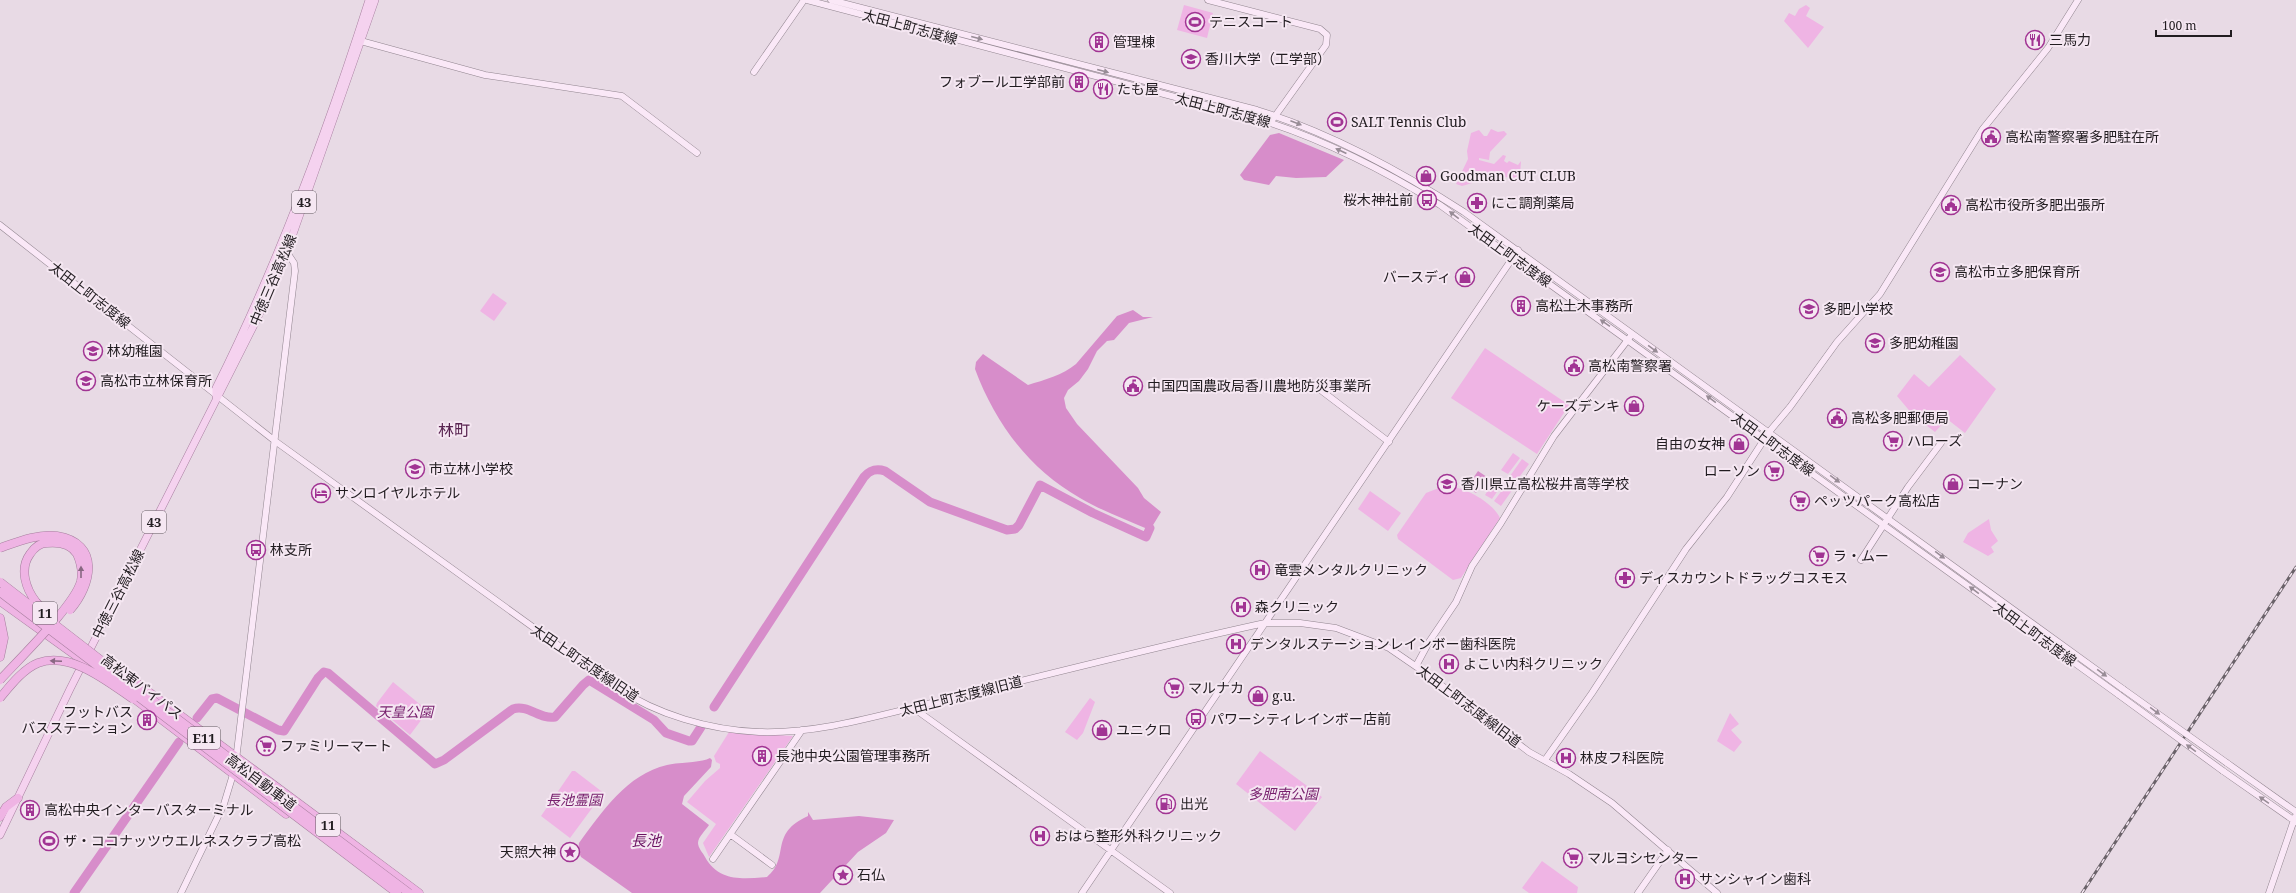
<svg xmlns="http://www.w3.org/2000/svg" width="2296" height="893" viewBox="0 0 2296 893" font-family="'Noto Serif','Noto Sans JP',serif">
	<style>
		.green { fill: #efb4e4 }
		.water { fill: #d78dca }
		.lines { fill: none; stroke-linecap: round; stroke-linejoin: round }
		.river { stroke: #d78dca; stroke-width: 9 }
		.secondary-casing { stroke: #91858f; stroke-width: 7 }
		.primary-casing { stroke: #a77f9f; stroke-width: 8 }
		.highway-casing { stroke: #a77f9f; stroke-width: 9 }
		.secondary { stroke: #fae8f7; stroke-width: 6 }
		.primary { stroke: #f5d2ef; stroke-width: 7 }
		.highway { stroke: #efb4e4; stroke-width: 8 }
		.rail-casing { stroke: #6a6269; stroke-width: 3 }
		.rail { stroke: #f5e7f2; stroke-width: 1.5; stroke-dasharray: 4.5; stroke-linecap: butt }
		.secondary-bridge-casing { stroke: #91858f; stroke-width: 7; stroke-linecap: butt }
		.highway-bridge-casing { stroke: #a77f9f; stroke-width: 9; stroke-linecap: butt }
		.secondary-bridge { stroke: #fae8f7; stroke-width: 6 }
		.highway-bridge { stroke: #efb4e4; stroke-width: 8 }
		.oneway { fill: #988c96 }
		.oneway2 { fill: #886882 }
		.labels { text-anchor: middle; stroke-width: 4; stroke-linejoin: round; paint-order: stroke }
		.shield { fill: #f5e7f2; stroke: #61595f; stroke-width: 1 }
		.shield-label { font-size: 13px; font-weight: bold; fill: #211c20 }
		.poi-label { font-size: 14px; fill: #211c20; stroke: #f5e7f2; text-anchor: start }
		.street-label { font-size: 14px; fill: #211c20; stroke: #f5e7f2 }
		.park-label { font-size: 14px; font-style: italic; fill: #78216e; stroke: #f5e7f2 }
		.water-label { font-size: 15px; font-style: italic; fill: #6b1262; stroke: #f5e7f2 }
		.quarter-label { font-size: 16px; fill: #592451; stroke: #f5e7f2 }
	</style>
	<rect width="100%" height="100%" fill="#e8dae5"/>
	<path class="green" d="M 1184,5 L 1213,13 L 1207,38 L 1177,30 Z
		M 1806,5 L 1810,8 L 1806,16 L 1824,27 L 1808,48 L 1784,21 L 1789,13 L 1795,16 L 1799,9 Z
		M 1491,129 L 1498,132 L 1504,131 L 1507,134 L 1490,152 L 1489,160 L 1479,158 L 1479,160 L 1494,164 L 1503,155 L 1506,156 L 1504,161 L 1507,163 L 1509,161 L 1518,165 L 1521,161 L 1520,176 C 1513,180 1506,176 1498,177 C 1485,177 1474,183 1462,186 L 1456,184 L 1468,159 L 1467,151 L 1471,133 L 1479,130 L 1484,136 L 1487,136 Z
		M 493,293 L 507,303 L 494,321 L 480,311 Z
		M 1485,348 L 1569,405 L 1537,454 L 1451,398 Z
		M 1960,355 L 1996,389 L 1965,433 L 1947,419 L 1935,432 L 1913,415 L 1897,396 L 1914,374 L 1929,387 Z
		M 1513,453 L 1520,458 L 1508,474 L 1501,470 Z
		M 1522,459 L 1529,464 L 1517,480 L 1510,476 Z
		M 1496,478 L 1503,483 L 1492,499 L 1485,495 Z
		M 1506,485 L 1513,489 L 1501,506 L 1494,501 Z
		M 1444,486 C 1461,485 1492,501 1500,518 L 1461,578 L 1453,580 L 1398,539 L 1397,535 L 1426,493 Z
		M 1370,491 L 1401,513 L 1388,531 L 1358,509 Z
		M 1989,519 L 1991,530 L 1998,541 L 1991,547 L 1994,552 L 1988,556 L 1963,542 L 1968,533 Z
		M 393,682 L 428,711 L 410,735 L 376,706 L 377,703 Z
		M 1090,698 L 1095,702 L 1083,733 L 1077,740 L 1065,732 Z
		M 1730,713 L 1739,724 L 1731,730 L 1742,742 L 1734,752 L 1717,741 Z
		M 729,732 L 793,736 L 709,857 L 703,843 L 716,824 L 687,802 L 705,781 L 720,768 L 720,764 L 716,762 L 714,756 Z
		M 1260,751 L 1322,797 L 1295,831 L 1236,784 Z
		M 572,771 L 575,771 L 605,794 L 601,796 L 570,838 L 541,816 Z
		M 1542,861 L 1578,887 L 1577,893 L 1529,893 L 1522,888 Z"/>
	<path class="water" d="M 1279,133 L 1344,160 L 1326,177 L 1296,178 L 1276,176 L 1269,185 L 1244,180 L 1240,175 L 1270,135 Z
		M 1133,310 L 1143,317 L 1153,317 L 1129,323 L 1114,340 L 1107,341 L 1097,351 L 1088,369 L 1079,381 L 1068,390 L 1064,398 L 1066,408 L 1077,424 L 1138,488 L 1144,498 L 1161,512 L 1150,530 C 1127,520 1102,511 1080,498 C 1029,469 995,423 975,369 L 976,362 L 983,354 L 1028,385 C 1044,380 1063,375 1076,364 L 1117,316 Z
		M 1478,471 L 1487,477 L 1476,493 L 1467,487 Z
		M 710,758 L 712,760 L 711,767 L 684,796 L 682,804 L 709,825 C 706,830 698,837 698,843 C 698,848 703,853 705,857 C 719,882 743,879 767,877 C 791,857 768,834 808,816 L 808,812 L 813,820 L 859,816 L 894,820 L 886,833 L 858,852 L 820,893 L 632,893 L 581,857 L 578,850 L 579,843 C 602,812 627,774 667,765 C 679,762 701,763 710,758 Z"/>
	<g class="lines">
		<path class="river" d="M 714,707 L 864,477 C 870,470 876,468 885,471 L 930,502 L 1007,530 L 1015,529 L 1019,525 L 1040,485 L 1093,513 L 1146,537 L 1150,528
			M 197,718 L 212,699 L 217,698 L 278,730 L 284,731 L 318,678 L 324,672 L 328,673 L 435,764 L 444,760 L 513,709 C 528,704 540,720 555,717 L 583,685 L 589,680 L 654,720 L 666,733 L 689,741 L 692,741 L 701,727
			M 74,893 L 179,742"/>
		<g class="secondary-casing">
			<path id="secondary" d="M 807,0 L 1255,118 C 1321,138 1382,169 1440,205 L 2119,695
				M 831,0 L 1257,110 C 1331,133 1399,170 1464,212 L 2123,689
				M 1208,0 L 1320,29 L 1327,35 L 1326,45 L 1273,119
				M 357,40 L 485,75 L 622,96 L 697,153
				M 754,72 L 804,0
				M 0,225 L 275,441 L 616,687 C 657,715 710,730 759,732 C 823,734 886,713 948,699 C 1054,673 1159,646 1265,623 L 1300,623 L 1336,628 L 1389,648 L 1424,672 L 1529,752 L 1569,774 L 1612,803 L 1717,893
				M 1310,382 L 1389,442
				M 1861,560 L 1908,487 L 1941,443
				M 1416,666 L 1429,642 L 1456,602 L 1472,566 L 1501,523 L 1554,436 L 1630,337
				M 912,707 L 1170,893
				M 236,760 L 295,271 L 294,263 L 282,245
				M 1545,760 L 1592,693 L 1686,549 L 1727,497 L 1769,432 L 1790,407 L 1837,342 L 1880,294 L 1982,130 L 2048,48 L 2078,0
				M 2227,763 L 2296,812
				M 2223,771 L 2296,822
				M 730,834 L 772,865
				M 713,859 L 802,730
				M 181,893 L 224,804 L 234,771
				M 1082,893 L 1518,250
				M 1638,893 L 1668,850
				M 2269,893 L 2295,817"/>
		</g>
		<g class="primary-casing">
			<path id="primary" d="M 216,396 L 216,388 C 278,264 327,132 369,0
				M 0,835 L 70,689 L 257,319 L 287,251 L 375,0"/>
		</g>
		<g class="highway-casing">
			<path id="highway" d="M 0,601 L 103,675
				M 0,618 L 4,638 L 0,657
				M 118,669 L 419,893
				M 128,694 L 286,814
				M 0,817 L 6,807 L 18,798"/>
		</g>
		<use href="#secondary" class="secondary"/>
		<use href="#primary" class="primary"/>
		<use href="#highway" class="highway"/>
		<g class="rail-casing">
			<path id="rail" d="M 2082,893 L 2296,567"/>
		</g>
		<use href="#rail" class="rail"/>
		<g class="secondary-bridge-casing">
			<path id="secondary-bridge" d="M 2123,689 L 2227,763
				M 2119,695 L 2223,771"/>
		</g>
		<g class="highway-bridge-casing">
			<path id="highway-bridge" d="M 0,548 C 17,542 39,533 57,536 C 101,543 92,585 70,610
				M 0,582 L 151,699 L 409,893
				M 0,592 L 397,893
				M 0,680 C 19,659 75,605 81,581 C 83,571 81,563 77,554 C 71,544 58,542 47,543 C 40,543 34,548 30,554 C 19,569 26,589 36,602 C 41,607 45,610 48,616
				M 0,698 C 10,686 23,669 38,663 C 71,651 108,682 133,699"/>
		</g>
		<use href="#secondary-bridge" class="secondary-bridge"/>
		<use href="#highway-bridge" class="highway-bridge"/>
	</g>
	<defs><path id="oneway-solid" d="M-6-.8H1V-3.2L6.5 0L1 3.2V.8H-6Z"/></defs>
	<g class="oneway">
		<use href="#oneway-solid" transform="translate(977 38) rotate(15)"/>
		<use href="#oneway-solid" transform="translate(1103 71) rotate(15)"/>
		<use href="#oneway-solid" transform="translate(1296 123) rotate(21)"/>
		<use href="#oneway-solid" transform="translate(1341 151) rotate(-155)"/>
		<use href="#oneway-solid" transform="translate(1454 215) rotate(-143)"/>
		<use href="#oneway-solid" transform="translate(1605 323) rotate(-145)"/>
		<use href="#oneway-solid" transform="translate(1653 349) rotate(36)"/>
		<use href="#oneway-solid" transform="translate(1711 399) rotate(-144)"/>
		<use href="#oneway-solid" transform="translate(1835 479) rotate(36)"/>
		<use href="#oneway-solid" transform="translate(1940 555) rotate(36)"/>
		<use href="#oneway-solid" transform="translate(1974 590) rotate(-144)"/>
		<use href="#oneway-solid" transform="translate(2102 673) rotate(36)"/>
		<use href="#oneway-solid" transform="translate(2155 711) rotate(36)"/>
		<use href="#oneway-solid" transform="translate(2191 748) rotate(-144)"/>
		<use href="#oneway-solid" transform="translate(2264 800) rotate(-145)"/>
	</g>
	<g class="oneway2">
		<use href="#oneway-solid" transform="translate(81 572) rotate(-90)"/>
		<use href="#oneway-solid" transform="translate(56 661) rotate(-177)"/>
	</g>
	<defs>
		<g id="stadium-ring" transform="scale(1)"><circle r="9.5" fill="#f5e7f2" stroke="#a13493" stroke-width="1.5"/><path d="M0-5a6.5 5 0 1 0 0 10a6.5 5 0 1 0 0-10ZM-3.5-1.8h7v3.6h-7Z" fill="#a13493"/></g>
		<g id="restaurant-ring" transform="scale(1)"><circle r="9.5" fill="#f5e7f2" stroke="#a13493" stroke-width="1.5"/><path d="M-5-6h1v4h1v-4h1v4h1v-4h1v5L-1.5 .5V6h-2V.5L-5-1ZM5-6V6H3V1.5H1.5Q1.5-4 5-6Z" fill="#a13493"/></g>
		<g id="building-ring" transform="scale(1)"><circle r="9.5" fill="#f5e7f2" stroke="#a13493" stroke-width="1.5"/><path d="M-4-6H4V6H1V3H-1V6H-4ZM-2.5-4.3h1.7v1.8h-1.7ZM.8-4.3h1.7v1.8H.8ZM-2.5-1h1.7V.8h-1.7ZM.8-1h1.7V.8H.8Z" fill="#a13493"/></g>
		<g id="university-ring" transform="scale(1)"><circle r="9.5" fill="#f5e7f2" stroke="#a13493" stroke-width="1.5"/><path d="M0-5L7-2L0 1L-7-2ZM-4 1L0 2.5L4 1V4Q0 6-4 4Z" fill="#a13493"/></g>
		<g id="civic-ring" transform="scale(1)"><circle r="9.5" fill="#f5e7f2" stroke="#a13493" stroke-width="1.5"/><path d="M-.6-6.5H3V-4.5H.6V-3L4-1V1h2V6H-6V1h2V-1L-.6-3ZM-1.2 2.5V6h2.4V2.5Z" fill="#a13493"/></g>
		<g id="shop-ring" transform="scale(1)"><circle r="9.5" fill="#f5e7f2" stroke="#a13493" stroke-width="1.5"/><path d="M-5-2.5h2.3a2.7 3.5 0 0 1 5.4 0H5L5.5 6h-11ZM-1.5-2.5h3a1.5 2.3 0 0 0-3 0Z" fill="#a13493"/></g>
		<g id="bus-ring" transform="scale(1)"><circle r="9.5" fill="#f5e7f2" stroke="#a13493" stroke-width="1.5"/><path d="M-5-6H5V4H4V6H2V4H-2V6H-4V4H-5ZM-3.5-4V0h7V-4ZM-3.5 1.2v1.5H-2V1.2ZM2 1.2v1.5H3.5V1.2Z" fill="#a13493"/></g>
		<g id="pharmacy-ring" transform="scale(1)"><circle r="9.5" fill="#f5e7f2" stroke="#a13493" stroke-width="1.5"/><path d="M-2-6h4v4h4v4h-4v4h-4v-4h-4v-4h4Z" fill="#a13493"/></g>
		<g id="school-ring" transform="scale(1)"><circle r="9.5" fill="#f5e7f2" stroke="#a13493" stroke-width="1.5"/><path d="M0-5L7-2L0 1L-7-2ZM-4 1L0 2.5L4 1V4Q0 6-4 4Z" fill="#a13493"/></g>
		<g id="supermarket-ring" transform="scale(1)"><circle r="9.5" fill="#f5e7f2" stroke="#a13493" stroke-width="1.5"/><path d="M-6-5.5h2.5l.6 2H6L4.5 2H-2.5L-4.4-4H-6ZM-1.5 3.2a1.3 1.3 0 1 0 .1 0ZM3 3.2a1.3 1.3 0 1 0 .1 0Z" fill="#a13493"/></g>
		<g id="hotel-ring" transform="scale(1)"><circle r="9.5" fill="#f5e7f2" stroke="#a13493" stroke-width="1.5"/><path d="M-6-4.5h1.5V1H6V5H4.5V3h-9V5H-6ZM-4 0a1.8 1.8 0 1 1 3.6 0ZM.5 0V-2.5h3Q6-2.5 6 0Z" fill="#a13493"/></g>
		<g id="hospital-ring" transform="scale(1)"><circle r="9.5" fill="#f5e7f2" stroke="#a13493" stroke-width="1.5"/><path d="M-5-5h3v3.5h4V-5h3V5h-3V1.5h-4V5h-3Z" fill="#a13493"/></g>
		<g id="fuel-ring" transform="scale(1)"><circle r="9.5" fill="#f5e7f2" stroke="#a13493" stroke-width="1.5"/><path d="M-5.5-6h7V0h2V4h1.3V-2.5L3-4.5l.8-.8L6-3V5H2.5V1h-1V6h-7ZM-4.2-4.7v3.2H.2V-4.7Z" fill="#a13493"/></g>
		<g id="sight-ring" transform="scale(1)"><circle r="9.5" fill="#f5e7f2" stroke="#a13493" stroke-width="1.5"/><path d="M0-6L1.8-2.2L6-1.7L2.9 1.2L3.7 5.4L0 3.3L-3.7 5.4L-2.9 1.2L-6-1.7L-1.8-2.2Z" fill="#a13493"/></g>
	</defs>
	<g fill-rule="evenodd">
		<use href="#stadium-ring" x="1195" y="22"/>
		<use href="#restaurant-ring" x="2035" y="40"/>
		<use href="#building-ring" x="1099" y="42"/>
		<use href="#university-ring" x="1191" y="59"/>
		<use href="#building-ring" x="1079" y="82"/>
		<use href="#restaurant-ring" x="1103" y="89"/>
		<use href="#stadium-ring" x="1337" y="122"/>
		<use href="#civic-ring" x="1991" y="137"/>
		<use href="#shop-ring" x="1426" y="176"/>
		<use href="#bus-ring" x="1427" y="200"/>
		<use href="#pharmacy-ring" x="1477" y="203"/>
		<use href="#civic-ring" x="1951" y="205"/>
		<use href="#school-ring" x="1940" y="272"/>
		<use href="#shop-ring" x="1465" y="277"/>
		<use href="#building-ring" x="1521" y="306"/>
		<use href="#school-ring" x="1809" y="309"/>
		<use href="#school-ring" x="1875" y="343"/>
		<use href="#school-ring" x="93" y="351"/>
		<use href="#civic-ring" x="1574" y="366"/>
		<use href="#school-ring" x="86" y="381"/>
		<use href="#civic-ring" x="1133" y="386"/>
		<use href="#shop-ring" x="1634" y="406"/>
		<use href="#civic-ring" x="1837" y="418"/>
		<use href="#supermarket-ring" x="1893" y="441"/>
		<use href="#shop-ring" x="1739" y="444"/>
		<use href="#school-ring" x="415" y="469"/>
		<use href="#supermarket-ring" x="1774" y="471"/>
		<use href="#school-ring" x="1447" y="484"/>
		<use href="#shop-ring" x="1953" y="484"/>
		<use href="#hotel-ring" x="321" y="493"/>
		<use href="#supermarket-ring" x="1800" y="501"/>
		<use href="#bus-ring" x="256" y="550"/>
		<use href="#supermarket-ring" x="1819" y="556"/>
		<use href="#hospital-ring" x="1260" y="570"/>
		<use href="#pharmacy-ring" x="1625" y="578"/>
		<use href="#hospital-ring" x="1241" y="607"/>
		<use href="#hospital-ring" x="1236" y="644"/>
		<use href="#hospital-ring" x="1449" y="664"/>
		<use href="#supermarket-ring" x="1174" y="688"/>
		<use href="#shop-ring" x="1258" y="696"/>
		<use href="#bus-ring" x="1196" y="719"/>
		<use href="#building-ring" x="147" y="720"/>
		<use href="#shop-ring" x="1102" y="730"/>
		<use href="#supermarket-ring" x="266" y="746"/>
		<use href="#building-ring" x="762" y="756"/>
		<use href="#hospital-ring" x="1566" y="758"/>
		<use href="#fuel-ring" x="1166" y="804"/>
		<use href="#building-ring" x="30" y="810"/>
		<use href="#hospital-ring" x="1040" y="836"/>
		<use href="#stadium-ring" x="49" y="841"/>
		<use href="#sight-ring" x="570" y="852"/>
		<use href="#supermarket-ring" x="1573" y="858"/>
		<use href="#sight-ring" x="843" y="875"/>
		<use href="#hospital-ring" x="1685" y="879"/>
	</g>
	<g class="labels">
		<g class="shield">
			<rect x="292" y="191" width="24" height="22" rx="3"/>
			<rect x="142" y="511" width="24" height="22" rx="3"/>
			<rect x="33" y="602" width="24" height="22" rx="3"/>
			<rect x="188" y="727" width="32" height="22" rx="3"/>
			<rect x="316" y="814" width="24" height="22" rx="3"/>
		</g>
		<g class="shield-label">
			<text x="304" y="207">43</text>
			<text x="154" y="527">43</text>
			<text x="45" y="618">11</text>
			<text x="204" y="743">E11</text>
			<text x="328" y="830">11</text>
		</g>
		<g class="poi-label">
			<text x="1209" y="27">テニスコート</text>
			<text x="2049" y="45">三馬力</text>
			<text x="1113" y="47">管理棟</text>
			<text x="1205" y="64">香川大学（工学部）</text>
			<text x="1065" y="87" text-anchor="end">フォブール工学部前</text>
			<text x="1117" y="94">たも屋</text>
			<text x="1351" y="127">SALT Tennis Club</text>
			<text x="2005" y="142">高松南警察署多肥駐在所</text>
			<text x="1440" y="181">Goodman CUT CLUB</text>
			<text x="1413" y="205" text-anchor="end">桜木神社前</text>
			<text x="1491" y="208">にこ調剤薬局</text>
			<text x="1965" y="210">高松市役所多肥出張所</text>
			<text x="1954" y="277">高松市立多肥保育所</text>
			<text x="1451" y="282" text-anchor="end">バースディ</text>
			<text x="1535" y="311">高松土木事務所</text>
			<text x="1823" y="314">多肥小学校</text>
			<text x="1889" y="348">多肥幼稚園</text>
			<text x="107" y="356">林幼稚園</text>
			<text x="1588" y="371">高松南警察署</text>
			<text x="100" y="386">高松市立林保育所</text>
			<text x="1147" y="391">中国四国農政局香川農地防災事業所</text>
			<text x="1620" y="411" text-anchor="end">ケーズデンキ</text>
			<text x="1851" y="423">高松多肥郵便局</text>
			<text x="1907" y="446">ハローズ</text>
			<text x="1725" y="449" text-anchor="end">自由の女神</text>
			<text x="429" y="474">市立林小学校</text>
			<text x="1760" y="476" text-anchor="end">ローソン</text>
			<text x="1461" y="489">香川県立高松桜井高等学校</text>
			<text x="1967" y="489">コーナン</text>
			<text x="335" y="498">サンロイヤルホテル</text>
			<text x="1814" y="506">ペッツパーク高松店</text>
			<text x="270" y="555">林支所</text>
			<text x="1833" y="561">ラ・ムー</text>
			<text x="1274" y="575">竜雲メンタルクリニック</text>
			<text x="1639" y="583">ディスカウントドラッグコスモス</text>
			<text x="1255" y="612">森クリニック</text>
			<text x="1250" y="649">デンタルステーションレインボー歯科医院</text>
			<text x="1463" y="669">よこい内科クリニック</text>
			<text x="1188" y="693">マルナカ</text>
			<text x="1272" y="701">g.u.</text>
			<text x="133" y="717" text-anchor="end">フットバス<tspan x="133" dy="16">バスステーション</tspan></text>
			<text x="1210" y="724">パワーシティレインボー店前</text>
			<text x="1116" y="735">ユニクロ</text>
			<text x="280" y="751">ファミリーマート</text>
			<text x="776" y="761">長池中央公園管理事務所</text>
			<text x="1580" y="763">林皮フ科医院</text>
			<text x="1180" y="809">出光</text>
			<text x="44" y="815">高松中央インターバスターミナル</text>
			<text x="1054" y="841">おはら整形外科クリニック</text>
			<text x="63" y="846">ザ・ココナッツウエルネスクラブ高松</text>
			<text x="556" y="857" text-anchor="end">天照大神</text>
			<text x="1587" y="863">マルヨシセンター</text>
			<text x="857" y="880">石仏</text>
			<text x="1699" y="884">サンシャイン歯科</text>
		</g>
		<g class="street-label">
			<text transform="translate(910 27) rotate(15)" y="5">太田上町志度線</text>
			<text transform="translate(1223 110) rotate(15)" y="5">太田上町志度線</text>
			<text transform="translate(1510 255) rotate(36)" y="5">太田上町志度線</text>
			<text transform="translate(273 280) rotate(-67)" y="5">中徳三谷高松線</text>
			<text transform="translate(90 295) rotate(38)" y="5">太田上町志度線</text>
			<text transform="translate(1773 444) rotate(36)" y="5">太田上町志度線</text>
			<text transform="translate(118 594) rotate(-63)" y="5">中徳三谷高松線</text>
			<text transform="translate(2035 634) rotate(36)" y="5">太田上町志度線</text>
			<text transform="translate(585 663) rotate(34)" y="5">太田上町志度線旧道</text>
			<text transform="translate(142 687) rotate(37)" y="5">高松東バイパス</text>
			<text transform="translate(961 696) rotate(-14)" y="5">太田上町志度線旧道</text>
			<text transform="translate(1469 706) rotate(37)" y="5">太田上町志度線旧道</text>
			<text transform="translate(261 782) rotate(37)" y="5">高松自動車道</text>
		</g>
		<g class="park-label">
			<text x="405" y="717">天皇公園</text>
			<text x="1283" y="799">多肥南公園</text>
			<text x="574" y="805">長池霊園</text>
		</g>
		<g class="water-label">
			<text x="646" y="846">長池</text>
		</g>
		<g class="quarter-label">
			<text x="454" y="436">林町</text>
		</g>
	</g>
	<path d="M2156 30v6h75v-6" fill="none" stroke="#211c20" stroke-width="2"/>
	<text x="2162" y="30" font-size="12" fill="#211c20" stroke="#f5e7f2" stroke-width="3" paint-order="stroke">100 m</text>
</svg>
